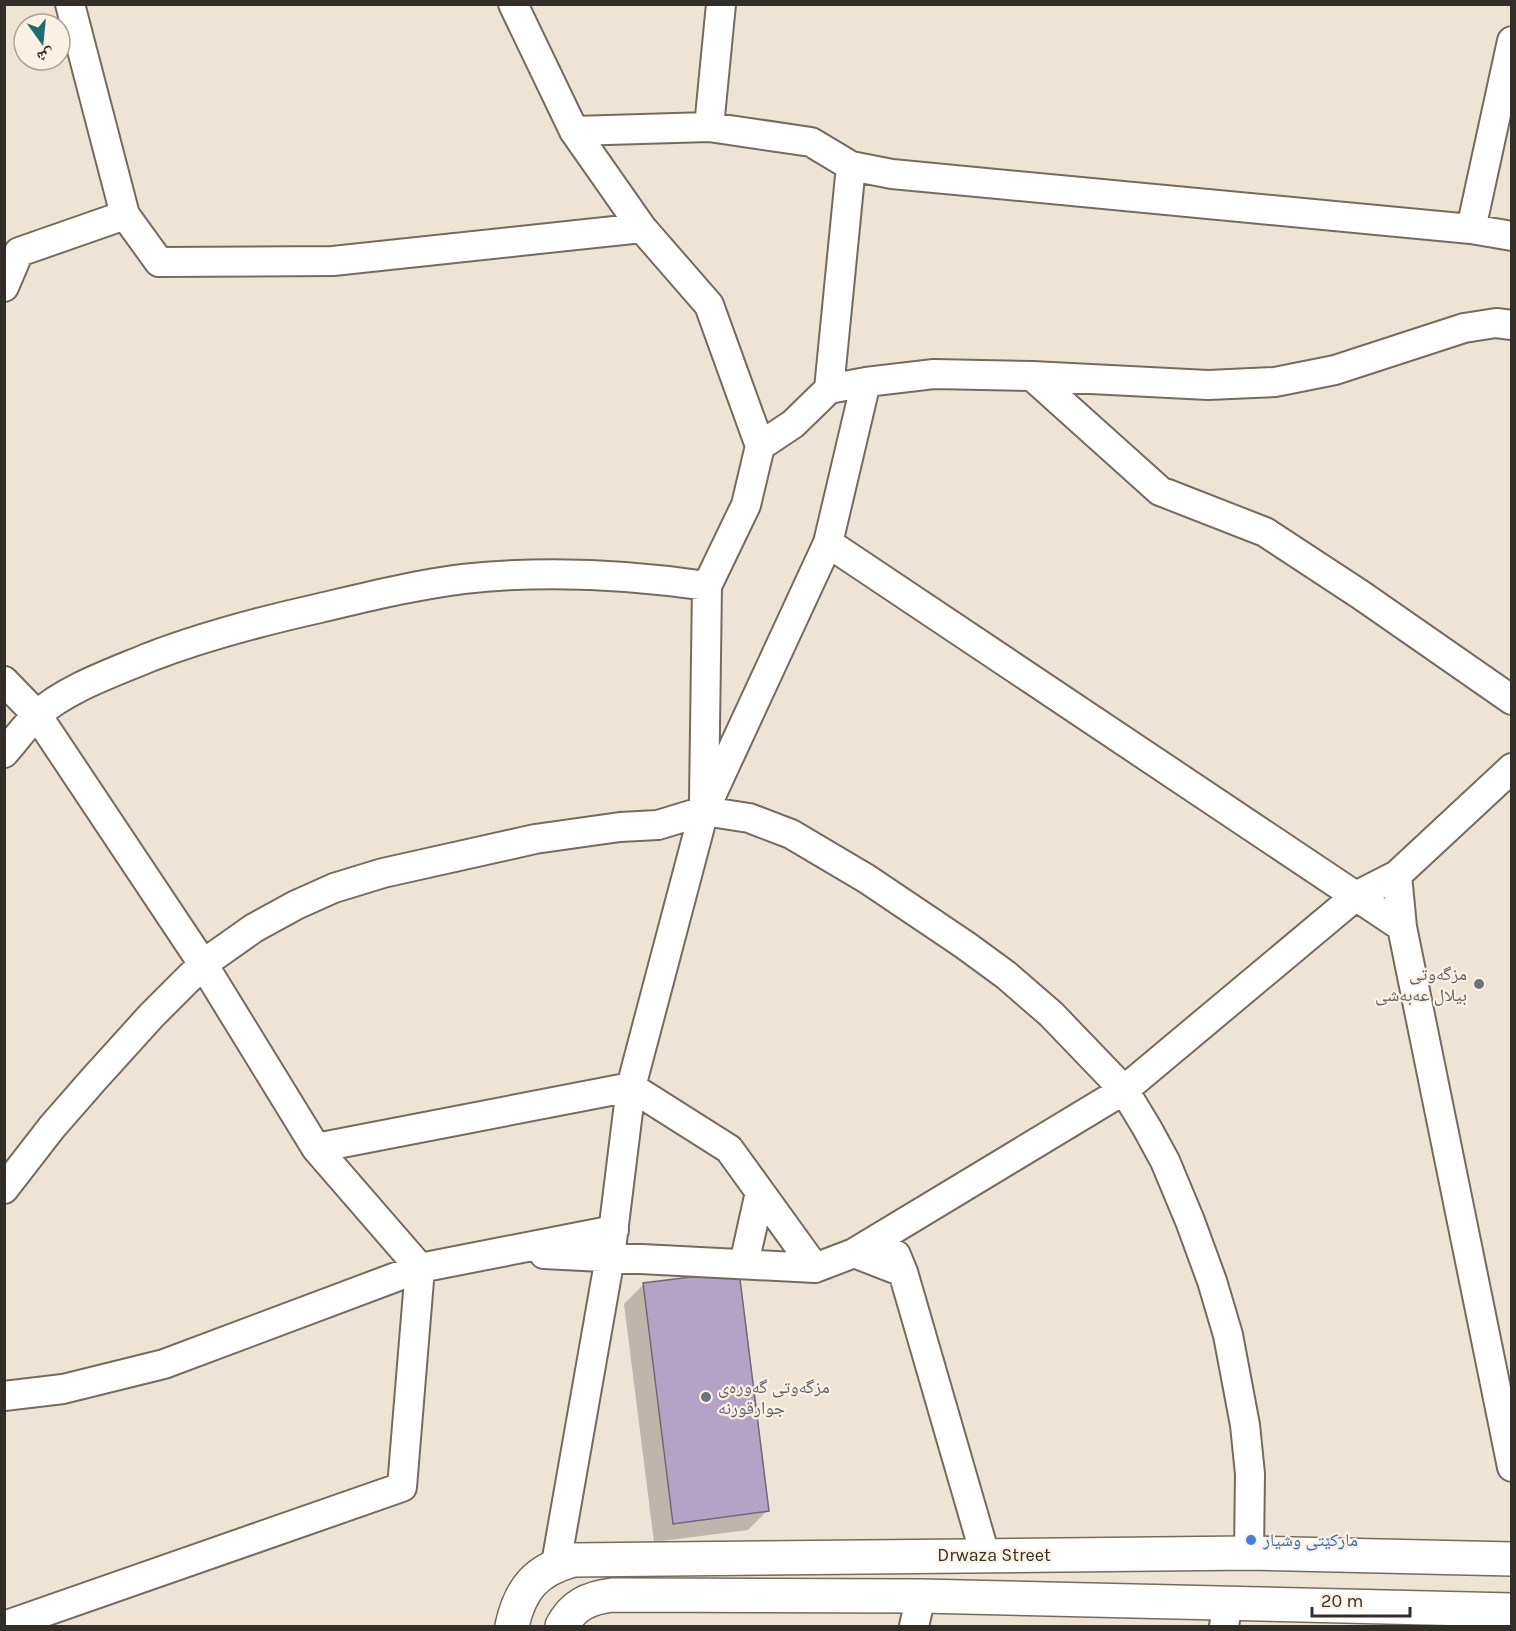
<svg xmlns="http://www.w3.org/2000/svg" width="1516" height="1631" viewBox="0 0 1516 1631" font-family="Karla,'Noto Naskh Arabic',sans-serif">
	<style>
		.shadow { fill: #0003 }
		.building { fill: #b5a2c7; stroke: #6f6876; stroke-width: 1.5 }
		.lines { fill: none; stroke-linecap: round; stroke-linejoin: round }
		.street-casing { stroke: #746b5e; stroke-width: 32 }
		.secondary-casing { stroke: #746b5e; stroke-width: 36 }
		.street { stroke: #fff; stroke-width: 28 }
		.secondary { stroke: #fff; stroke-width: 33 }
		.worship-dot { fill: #6b7280; stroke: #fbf1e2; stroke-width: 2 }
		.shop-dot { fill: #3f7fe0; stroke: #fbf1e2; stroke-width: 2 }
		.labels { text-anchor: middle; stroke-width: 4.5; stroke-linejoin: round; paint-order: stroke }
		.worship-label { font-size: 18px; fill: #5b616d; stroke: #fbf1e2; text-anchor: end }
		.shop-label { font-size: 18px; fill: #366cbe; stroke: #fbf1e2; text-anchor: start }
		.street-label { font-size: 18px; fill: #322e29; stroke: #fbf1e2 }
	</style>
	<rect width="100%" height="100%" fill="#eee4d5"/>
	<path class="shadow" d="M 644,1284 L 767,1511 L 748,1530 L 654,1542 L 624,1304 Z"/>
	<path class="building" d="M 739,1271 L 769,1511 L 673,1524 L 643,1283 Z"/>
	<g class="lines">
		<g class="street-casing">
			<path id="street" d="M 70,4 L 125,215
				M 513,4 L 574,131 L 642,228 L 709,305 L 760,446
				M 709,127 L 721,4
				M 574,131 L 709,127 L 811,142 L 851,166 L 892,174 L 1471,229 L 1512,236
				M 1471,229 L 1512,41
				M 4,287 L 19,252 L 125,215 L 159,262 L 333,261 L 642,228
				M 1032,376 L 1160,491 L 1265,532 L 1361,595 L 1512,700
				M 829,389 L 851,166
				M 828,543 L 1402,927
				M 4,681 L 37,715 L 203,964 L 316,1148 L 631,1087 L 729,1149 L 815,1268 L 854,1253 L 903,1272
				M 4,753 C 15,741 25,726 37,715 C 65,689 114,672 150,657 C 205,636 262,621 320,608 C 367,597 415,585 463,579 C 545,570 626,574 707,586
				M 704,800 L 707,586 L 746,505 L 760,446 L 793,424 L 829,389 L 866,382 L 934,374 L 1032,376 L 1208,385 L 1275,382 L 1335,370 L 1464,328 L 1496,323 L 1512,325
				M 1397,875 L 1402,927 L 1512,1467
				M 4,1189 L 52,1127 L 94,1079 L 151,1016 L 203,964 L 254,928 L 296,905 L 334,888 L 383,873 L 535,839 L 620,827 L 658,825 L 704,811 L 749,818 L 791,834 L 867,879 L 965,945 L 1006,975 L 1051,1014 L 1124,1090 L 1147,1128 L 1165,1161 L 1190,1221 L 1212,1281 L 1228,1335 L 1245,1425 L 1250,1474 L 1249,1553
				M 854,1253 L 1124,1090 L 1356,896 L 1397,875 L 1512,768
				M 544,1254 L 815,1268
				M 896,1255 L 903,1272 L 985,1555
				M 744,1264 L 760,1192
				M 4,1396 L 63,1389 L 164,1364 L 420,1268 L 614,1230
				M 556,1564 L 610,1257 L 631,1087 L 704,811 L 828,543 L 866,382
				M 4,1626 L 402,1487 L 420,1268 L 316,1148
				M 914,1626 L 921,1596
				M 1224,1626 L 1228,1602"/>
		</g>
		<g class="secondary-casing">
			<path id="secondary" d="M 512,1626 C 520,1589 536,1570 573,1560 L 1249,1553 L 1512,1559
				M 562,1626 C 573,1605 589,1598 612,1595 L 921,1596 L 1512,1610"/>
		</g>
		<use href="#street" class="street"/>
		<use href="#secondary" class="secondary"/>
	</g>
	<g class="worship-dot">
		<circle cx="1479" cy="984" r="6"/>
		<circle cx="706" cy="1397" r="6"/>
	</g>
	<circle class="shop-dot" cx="1251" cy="1540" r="6"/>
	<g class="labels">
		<g class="worship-label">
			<text x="1467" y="980">مزگەوتی<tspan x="1467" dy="21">بیلال عەبەشی</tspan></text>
			<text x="718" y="1393" text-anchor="start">مزگەوتی گەورەی<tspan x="718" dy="21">جوارقورنە</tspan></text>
		</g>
		<g class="shop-label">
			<text x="1263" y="1546">مارکێتی وشیار</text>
		</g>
		<g class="street-label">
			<text x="994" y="1561">Drwaza Street</text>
		</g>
	</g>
	<rect width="1516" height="1631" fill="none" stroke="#322e29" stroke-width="12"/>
	<g transform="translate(42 42) rotate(165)"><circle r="28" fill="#fbf1e2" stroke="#aba398" stroke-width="1.5"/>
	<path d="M0-4.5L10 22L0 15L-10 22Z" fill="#1e6b6d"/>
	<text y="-9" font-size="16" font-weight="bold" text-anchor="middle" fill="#322e29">ش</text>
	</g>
	<path d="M1312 1607v9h98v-9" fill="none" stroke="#322e29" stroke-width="3"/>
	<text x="1321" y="1607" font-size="18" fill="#322e29" stroke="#fbf1e2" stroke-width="4.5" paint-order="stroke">20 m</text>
</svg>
